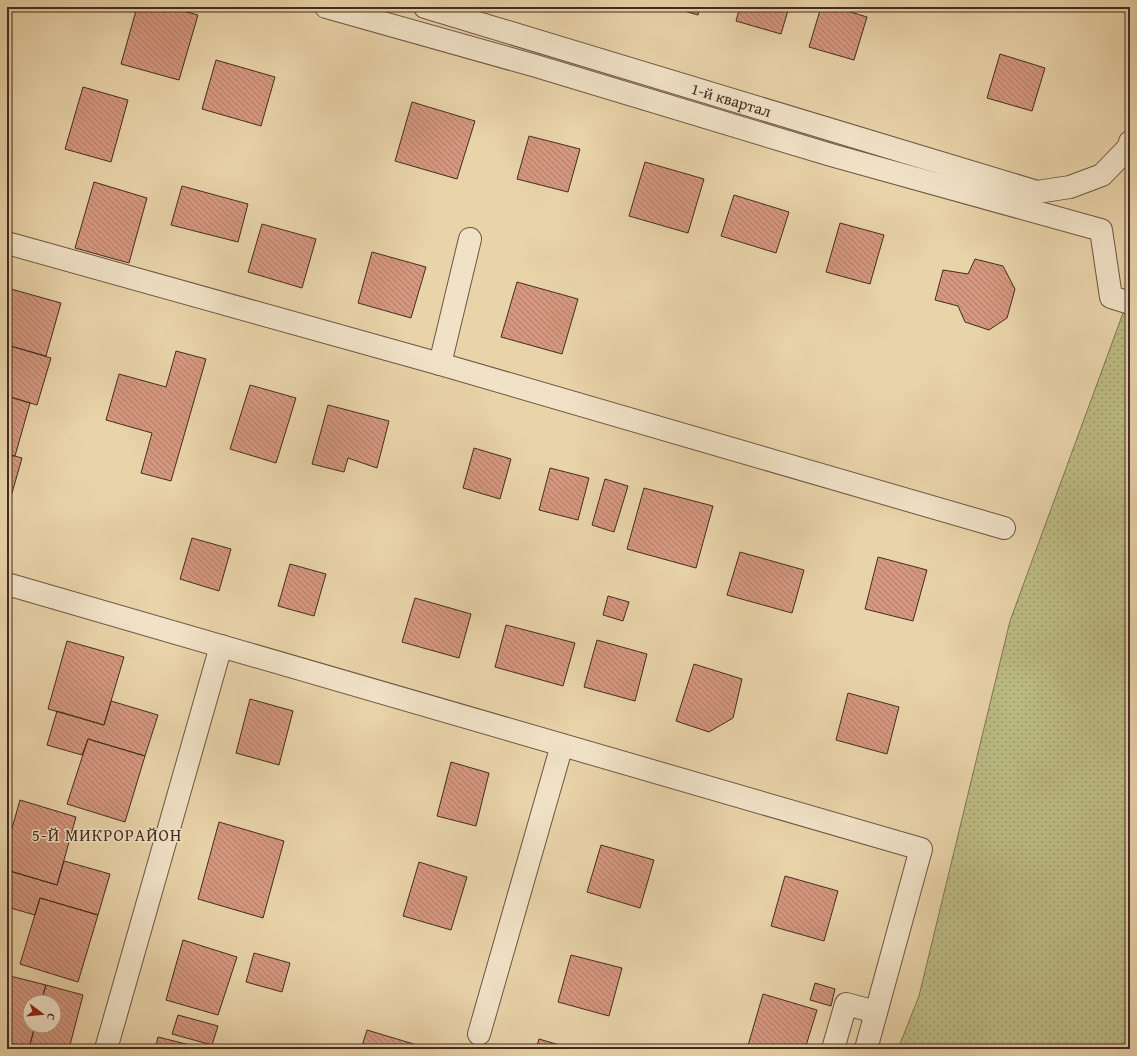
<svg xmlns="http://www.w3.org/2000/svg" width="1137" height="1056" viewBox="0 0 1137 1056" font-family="'Gentium Book Plus',serif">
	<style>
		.grass { fill: url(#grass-dots); stroke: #807452 }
		.building { fill: url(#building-back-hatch); stroke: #432c21 }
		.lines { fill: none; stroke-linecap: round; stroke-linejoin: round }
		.minor-casing { stroke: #6c5643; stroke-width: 24 }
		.minor { stroke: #f1e2c7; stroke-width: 22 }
		.labels { text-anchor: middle; stroke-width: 3; stroke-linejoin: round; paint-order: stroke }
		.street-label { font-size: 16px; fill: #432c21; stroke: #f1e2c7 }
		.neighbourhood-label { font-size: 17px; letter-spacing: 1px; fill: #432c21; stroke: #f1e2c7 }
	</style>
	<defs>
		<pattern id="grass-dots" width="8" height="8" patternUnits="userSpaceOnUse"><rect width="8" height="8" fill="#bcbb84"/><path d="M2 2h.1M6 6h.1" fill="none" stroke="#9a986c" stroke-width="1.8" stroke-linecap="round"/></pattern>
		<pattern id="building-back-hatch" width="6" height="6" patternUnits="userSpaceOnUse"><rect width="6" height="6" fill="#d4977f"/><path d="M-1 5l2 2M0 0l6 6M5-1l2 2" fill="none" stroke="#ae7b68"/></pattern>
	</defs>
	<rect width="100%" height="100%" fill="#e9d3a9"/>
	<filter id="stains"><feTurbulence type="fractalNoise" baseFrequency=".005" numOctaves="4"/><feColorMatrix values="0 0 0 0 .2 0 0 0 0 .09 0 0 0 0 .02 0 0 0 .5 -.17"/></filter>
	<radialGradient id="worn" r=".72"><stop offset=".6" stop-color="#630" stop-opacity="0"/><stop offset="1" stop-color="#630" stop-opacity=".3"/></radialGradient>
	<path class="grass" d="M 1130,294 L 1130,1049 L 898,1049 L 919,996 L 1010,621 Z"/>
	<path class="building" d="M 137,7 L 168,7 L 198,15 L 179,80 L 121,64 Z
		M 670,7 L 700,7 L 698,15 Z
		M 740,7 L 789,7 L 781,34 L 736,21 Z
		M 821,7 L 834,7 L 867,17 L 854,60 L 809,47 Z
		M 1000,54 L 1045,68 L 1032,111 L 987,98 Z
		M 216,60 L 275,77 L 261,126 L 202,109 Z
		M 83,87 L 128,100 L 111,162 L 65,149 Z
		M 412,102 L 475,121 L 457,179 L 395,161 Z
		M 529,136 L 580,149 L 568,192 L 517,179 Z
		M 645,162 L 704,179 L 688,233 L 629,216 Z
		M 94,182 L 147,198 L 129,263 L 75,248 Z
		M 182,186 L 248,204 L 238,242 L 171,225 Z
		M 734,195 L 789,212 L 776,253 L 721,236 Z
		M 840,223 L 884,235 L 870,284 L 826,272 Z
		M 262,224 L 316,239 L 302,288 L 248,272 Z
		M 372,252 L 426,267 L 411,318 L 358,303 Z
		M 975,259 L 1003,266 L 1015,289 L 1007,318 L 989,330 L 965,322 L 958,306 L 935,300 L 943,270 L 968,274 Z
		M 517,282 L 578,299 L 562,354 L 501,337 Z
		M 11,289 L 61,303 L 46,356 L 7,345 L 7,302 Z
		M 7,345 L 51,358 L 37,405 L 7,396 Z
		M 176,351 L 206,359 L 171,481 L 141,473 L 152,433 L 106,420 L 119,374 L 166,387 Z
		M 250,385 L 296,398 L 276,463 L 230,449 Z
		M 7,396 L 30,403 L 15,456 L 7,454 Z
		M 328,405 L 389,421 L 377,468 L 348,458 L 344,472 L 312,464 Z
		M 474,448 L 511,459 L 500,499 L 463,488 Z
		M 7,454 L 22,458 L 10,500 L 7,500 Z
		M 550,468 L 589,478 L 578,520 L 539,510 Z
		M 605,479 L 628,486 L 614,532 L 592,525 Z
		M 644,488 L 713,506 L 696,568 L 627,549 Z
		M 192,538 L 231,549 L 219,591 L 180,579 Z
		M 740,552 L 804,570 L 792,613 L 727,595 Z
		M 878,557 L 927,570 L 913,621 L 865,609 Z
		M 290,564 L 326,574 L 314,616 L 278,606 Z
		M 608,596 L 629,602 L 623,621 L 603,615 Z
		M 415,598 L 471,614 L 459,658 L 402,642 Z
		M 506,625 L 575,643 L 563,686 L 495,667 Z
		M 597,640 L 647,654 L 635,701 L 584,687 Z
		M 67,641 L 124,657 L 104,725 L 48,709 Z
		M 694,664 L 742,679 L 733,718 L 709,732 L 676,721 Z
		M 848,693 L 899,707 L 887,754 L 836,740 Z
		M 250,699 L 293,711 L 279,765 L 236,753 Z
		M 111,701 L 158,715 L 145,756 L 88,739 L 82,755 L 47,745 L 57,711 L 104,725 Z
		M 88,739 L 145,756 L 125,822 L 67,804 Z
		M 451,762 L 489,773 L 476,826 L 437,816 Z
		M 20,800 L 76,817 L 57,885 L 7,870 L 7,846 Z
		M 219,822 L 284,841 L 263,918 L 198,899 Z
		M 601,845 L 654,860 L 640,908 L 587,892 Z
		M 64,861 L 110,874 L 98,915 L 40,898 L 35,915 L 7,907 L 7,879 L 9,871 L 57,885 Z
		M 419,862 L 467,877 L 451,930 L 403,916 Z
		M 785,876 L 838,891 L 824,941 L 771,926 Z
		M 40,898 L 98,915 L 78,982 L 20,964 Z
		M 183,940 L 237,957 L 218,1015 L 166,1000 Z
		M 254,953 L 290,963 L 282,992 L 246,982 Z
		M 571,955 L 622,968 L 609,1016 L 558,1002 Z
		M 7,976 L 10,976 L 7,987 Z
		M 10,976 L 46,985 L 41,1002 L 30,1002 L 30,1026 L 35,1026 L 29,1048 L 7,1042 L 7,987 Z
		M 815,983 L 835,989 L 831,1006 L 810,1000 Z
		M 46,985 L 83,995 L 69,1049 L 34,1049 L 29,1048 L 35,1026 L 54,1026 L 54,1002 L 41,1002 Z
		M 763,994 L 817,1010 L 805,1049 L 747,1049 Z
		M 178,1015 L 218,1026 L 212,1045 L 172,1034 Z
		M 367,1030 L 417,1045 L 416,1049 L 361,1049 Z
		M 158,1037 L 202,1048 L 202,1049 L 155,1049 Z
		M 539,1039 L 573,1049 L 536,1049 Z"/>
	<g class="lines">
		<g class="minor-casing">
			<g id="minor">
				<path d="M 326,7 L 536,66 L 831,155 L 1101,230 L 1111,297 L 1130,303"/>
				<path id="s1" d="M 425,7 L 1037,192 L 1070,187 L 1102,175 L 1129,147 L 1130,142"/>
				<path d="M 7,243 L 440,364 L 1004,528"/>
				<path d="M 440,364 L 470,239"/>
				<path d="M 7,584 L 921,849 L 866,1049"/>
				<path d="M 479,1034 L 562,745"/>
				<path d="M 106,1049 L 221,646"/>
				<path d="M 833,1049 L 846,1004 L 876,1012"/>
			</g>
		</g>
		<use href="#minor" class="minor"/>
	</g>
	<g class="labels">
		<g class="street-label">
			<text dy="6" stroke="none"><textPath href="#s1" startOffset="320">1-й квартал</textPath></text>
		</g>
		<g class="neighbourhood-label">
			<text x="107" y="841">5-Й МИКРОРАЙОН</text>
		</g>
	</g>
	<rect width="1137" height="1056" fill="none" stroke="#e9d3a9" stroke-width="24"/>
	<rect x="8" y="8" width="1121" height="1040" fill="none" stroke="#432c21" stroke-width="2"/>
	<rect x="12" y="12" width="1113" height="1032" fill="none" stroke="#432c21"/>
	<g transform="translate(42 1014) rotate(106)"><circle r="19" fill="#f1e2c7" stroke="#ab9985"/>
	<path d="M0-3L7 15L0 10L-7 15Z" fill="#8f2418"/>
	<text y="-6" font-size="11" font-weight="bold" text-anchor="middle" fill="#432c21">С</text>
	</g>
	<rect width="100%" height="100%" filter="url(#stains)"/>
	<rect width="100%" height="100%" fill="url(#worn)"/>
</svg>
